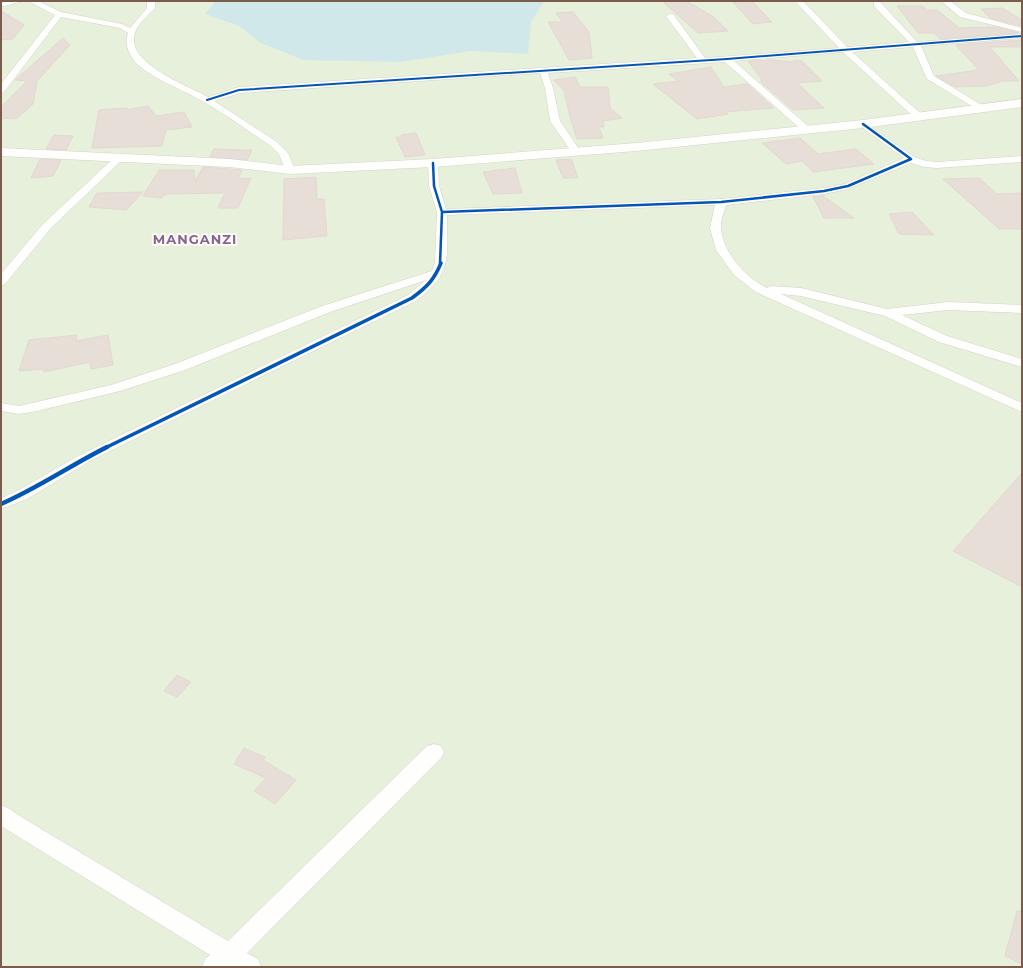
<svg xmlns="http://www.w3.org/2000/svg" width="1023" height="968" viewBox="0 0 1023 968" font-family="Montserrat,sans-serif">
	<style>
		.green { fill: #e7f0db }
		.water { fill: #d0e8ea }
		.building { fill: #e6ded7; stroke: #e2d8d2 }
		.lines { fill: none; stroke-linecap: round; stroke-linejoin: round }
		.minor-casing { stroke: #d7d1cb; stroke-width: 1 }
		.secondary-casing { stroke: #d9d2cb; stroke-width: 1 }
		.minor { fill: #fefefd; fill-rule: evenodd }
		.secondary { fill: #fefefd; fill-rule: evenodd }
		.cycleway-far3-casing { stroke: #fffaf3; stroke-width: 3.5 }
		.cycleway-far2-casing { stroke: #fffaf3; stroke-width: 4 }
		.cycleway-far1-casing { stroke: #fffaf3; stroke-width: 5.5 }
		.cycleway-casing { stroke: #fffaf3; stroke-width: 7 }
		.cycleway-far3 { stroke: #0057b8; stroke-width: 2 }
		.cycleway-far2 { stroke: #0057b8; stroke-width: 2.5 }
		.cycleway-far1 { stroke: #0057b8; stroke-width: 3.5 }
		.cycleway { stroke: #0057b8; stroke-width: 4.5 }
		.labels { text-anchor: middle; stroke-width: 4; stroke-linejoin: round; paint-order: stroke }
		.far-district-label { font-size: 13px; font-weight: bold; letter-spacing: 1px; fill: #846695; stroke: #fffaf3 }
	</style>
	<rect width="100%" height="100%" fill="#f9f5f0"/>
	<path class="green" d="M 1,1 L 1022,1 L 1022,967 L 1,967 Z"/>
	<path class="water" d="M 216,1 L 544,1 L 531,22 L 528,54 L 470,51 L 401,62 L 303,60 L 261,43 L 239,26 L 205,14 Z"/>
	<path class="building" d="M 662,1 L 686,1 L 714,17 L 728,31 L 698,33 Z
		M 752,1 L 772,22 L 753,24 L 733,2 Z
		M 897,6 L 923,6 L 927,10 L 937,10 L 959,28 L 997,27 L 1019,33 L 941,39 L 934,33 L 918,33 Z
		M 1002,8 L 1022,20 L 1022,26 L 990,18 L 981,9 Z
		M 1,11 L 24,25 L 13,39 L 1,40 Z
		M 573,12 L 589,32 L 592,58 L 569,60 L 548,22 L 563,22 L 556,13 Z
		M 63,38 L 70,45 L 37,81 L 33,104 L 16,119 L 1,118 L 1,107 L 27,81 L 15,80 Z
		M 1022,40 L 1022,47 L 990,47 L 1019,81 L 1003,81 L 987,86 L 955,87 L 936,76 L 979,70 L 956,45 Z
		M 772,60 L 792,62 L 793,61 L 801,60 L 822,81 L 797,83 L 824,108 L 793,110 L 760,81 L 763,81 L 748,61 Z
		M 711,67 L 724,87 L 747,84 L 774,108 L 725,112 L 728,114 L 697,119 L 653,84 L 679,81 L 669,74 Z
		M 575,77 L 580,87 L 608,87 L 610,108 L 622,118 L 603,121 L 604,127 L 599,127 L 603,138 L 577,139 L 570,117 L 564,91 L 554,80 Z
		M 148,106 L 156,116 L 184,112 L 192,127 L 166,130 L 162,146 L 92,148 L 99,110 L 127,108 L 126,110 Z
		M 416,133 L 425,155 L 405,157 L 396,137 L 401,137 L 401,135 Z
		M 54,135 L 73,136 L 66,150 L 46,149 Z
		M 800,138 L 818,154 L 856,149 L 874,164 L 813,172 L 802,161 L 786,164 L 762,143 Z
		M 214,149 L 241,150 L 252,150 L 247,160 L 210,157 Z
		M 40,159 L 61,160 L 53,176 L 31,178 Z
		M 571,159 L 578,178 L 563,178 L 556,160 Z
		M 203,167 L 242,170 L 238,179 L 251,178 L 238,208 L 218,208 L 225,193 L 166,194 L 161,198 L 143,196 L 159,170 L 194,170 L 195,181 Z
		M 515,168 L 522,193 L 493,194 L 483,172 Z
		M 316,177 L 317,199 L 324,199 L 327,236 L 283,240 L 284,179 Z
		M 979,178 L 997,194 L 1022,193 L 1022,229 L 999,229 L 943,179 Z
		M 143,192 L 126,210 L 89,207 L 97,193 Z
		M 823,196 L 854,218 L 824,218 L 813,197 Z
		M 912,212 L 934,235 L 899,234 L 889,214 Z
		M 77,335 L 76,341 L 108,335 L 113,365 L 91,369 L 90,362 L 44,372 L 43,369 L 19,371 L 29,340 Z
		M 1022,473 L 1022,587 L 953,551 Z
		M 177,675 L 191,682 L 177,697 L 164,691 Z
		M 244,748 L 265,757 L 263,760 L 296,780 L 275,804 L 254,791 L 266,778 L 234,764 Z
		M 1017,911 L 1022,911 L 1022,964 L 1005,956 Z"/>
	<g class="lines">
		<g class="minor-casing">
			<path id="minor" d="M 9,1 L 23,1 L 1,7 L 1,3 Z
				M 28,1 L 38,1 L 61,12 L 122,24 L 130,28 L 147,8 L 147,1 L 155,1 L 155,8 C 147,17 135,25 134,38 C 131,65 188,86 208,97 L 239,87 L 697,58 L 666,16 L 670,14 L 673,14 L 705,58 L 839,48 L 795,1 L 803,1 L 847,47 L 909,42 L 874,6 L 874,2 L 880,2 L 917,42 L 1022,34 L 1022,38 L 921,46 L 934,76 L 983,106 L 985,108 L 983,110 L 980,111 L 927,79 L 913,47 L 852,52 L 921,114 L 923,116 L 921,118 L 915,118 L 843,52 L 734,61 L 810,128 L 812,130 L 807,133 L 804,132 L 725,62 L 548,73 L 553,88 L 560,121 L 581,152 L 576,155 L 573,154 L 550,121 L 545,88 L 540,73 L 240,93 L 214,101 L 277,142 L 288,153 L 295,170 L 290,173 L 286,172 L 279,154 L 271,146 C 248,131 227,115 204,102 C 184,90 145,76 133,59 C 127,51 125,42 128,33 L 120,28 L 61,17 L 4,92 L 1,93 L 1,84 L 55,15 Z
				M 941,1 L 950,1 L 966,13 L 1022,28 L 1022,32 L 960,17 Z
				M 863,121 L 914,157 L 926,161 L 937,162 L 1022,156 L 1022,162 L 937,168 L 924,167 L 911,163 L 848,189 L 824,194 L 726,205 C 724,212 720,222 721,229 C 724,254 745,277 767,288 L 771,286 L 801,288 L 887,309 L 948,302 L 1022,305 L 1022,313 L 948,310 L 902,315 L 947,336 L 1022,359 L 1022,367 L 939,342 L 885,316 L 801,296 L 781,294 L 1022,403 L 1022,412 L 756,292 L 734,275 L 716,250 L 710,228 L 715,205 L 447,215 C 447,257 453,273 416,301 L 160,426 L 90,461 L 27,499 L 1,509 L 1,498 L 17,491 L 80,455 L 408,295 L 426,280 L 330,312 L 185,370 L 120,391 L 37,411 L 19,414 L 1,411 L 1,403 L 19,406 L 111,385 L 175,364 L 322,306 L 432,271 L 435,262 L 437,212 L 429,186 L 428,163 L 430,161 L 433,160 L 438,163 L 439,186 L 446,209 L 721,199 L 824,188 L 845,184 L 904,158 L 860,126 L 858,124 L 860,122 Z
				M 119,155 L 122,156 L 124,158 L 122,160 L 51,228 L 5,284 L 1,286 L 1,274 L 43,224 L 116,156 Z
				M 434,744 L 441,746 L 444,752 L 441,758 L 247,953 L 258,959 L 261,967 L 202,967 L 205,959 L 210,955 L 1,826 L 1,805 L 8,808 L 23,818 L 228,941 L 427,746 Z"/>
		</g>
		<g class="secondary-casing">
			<path id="secondary" d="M 1022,99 L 1022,107 L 863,128 L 636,151 L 433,167 L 290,174 L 229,167 L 1,156 L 1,148 L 229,159 L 290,166 L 433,159 L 636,143 L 863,120 Z"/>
		</g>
		<use href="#minor" class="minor"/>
		<use href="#secondary" class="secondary"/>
		<g class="cycleway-far3-casing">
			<path id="cycleway-far3" d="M 207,100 L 239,90 L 727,59 L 1022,36"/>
		</g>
		<g class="cycleway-far2-casing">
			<path id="cycleway-far2" d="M 433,163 L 434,186 L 442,212 L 440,264
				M 442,212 L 721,202 L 824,191 L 848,186 L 911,159 L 863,124"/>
		</g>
		<g class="cycleway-far1-casing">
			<path id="cycleway-far1" d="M 105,448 L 412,298 C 427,287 434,280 441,263"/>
		</g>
		<g class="cycleway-casing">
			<path id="cycleway" d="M 1,504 C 38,488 71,465 107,447"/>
		</g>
		<use href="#cycleway-far3" class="cycleway-far3"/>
		<use href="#cycleway-far2" class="cycleway-far2"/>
		<use href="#cycleway-far1" class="cycleway-far1"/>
		<use href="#cycleway" class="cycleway"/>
	</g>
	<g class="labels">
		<g class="far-district-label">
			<text x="195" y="244">MANGANZI</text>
		</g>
	</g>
	<rect width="1023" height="968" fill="none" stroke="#7a5c4d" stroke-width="4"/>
</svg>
